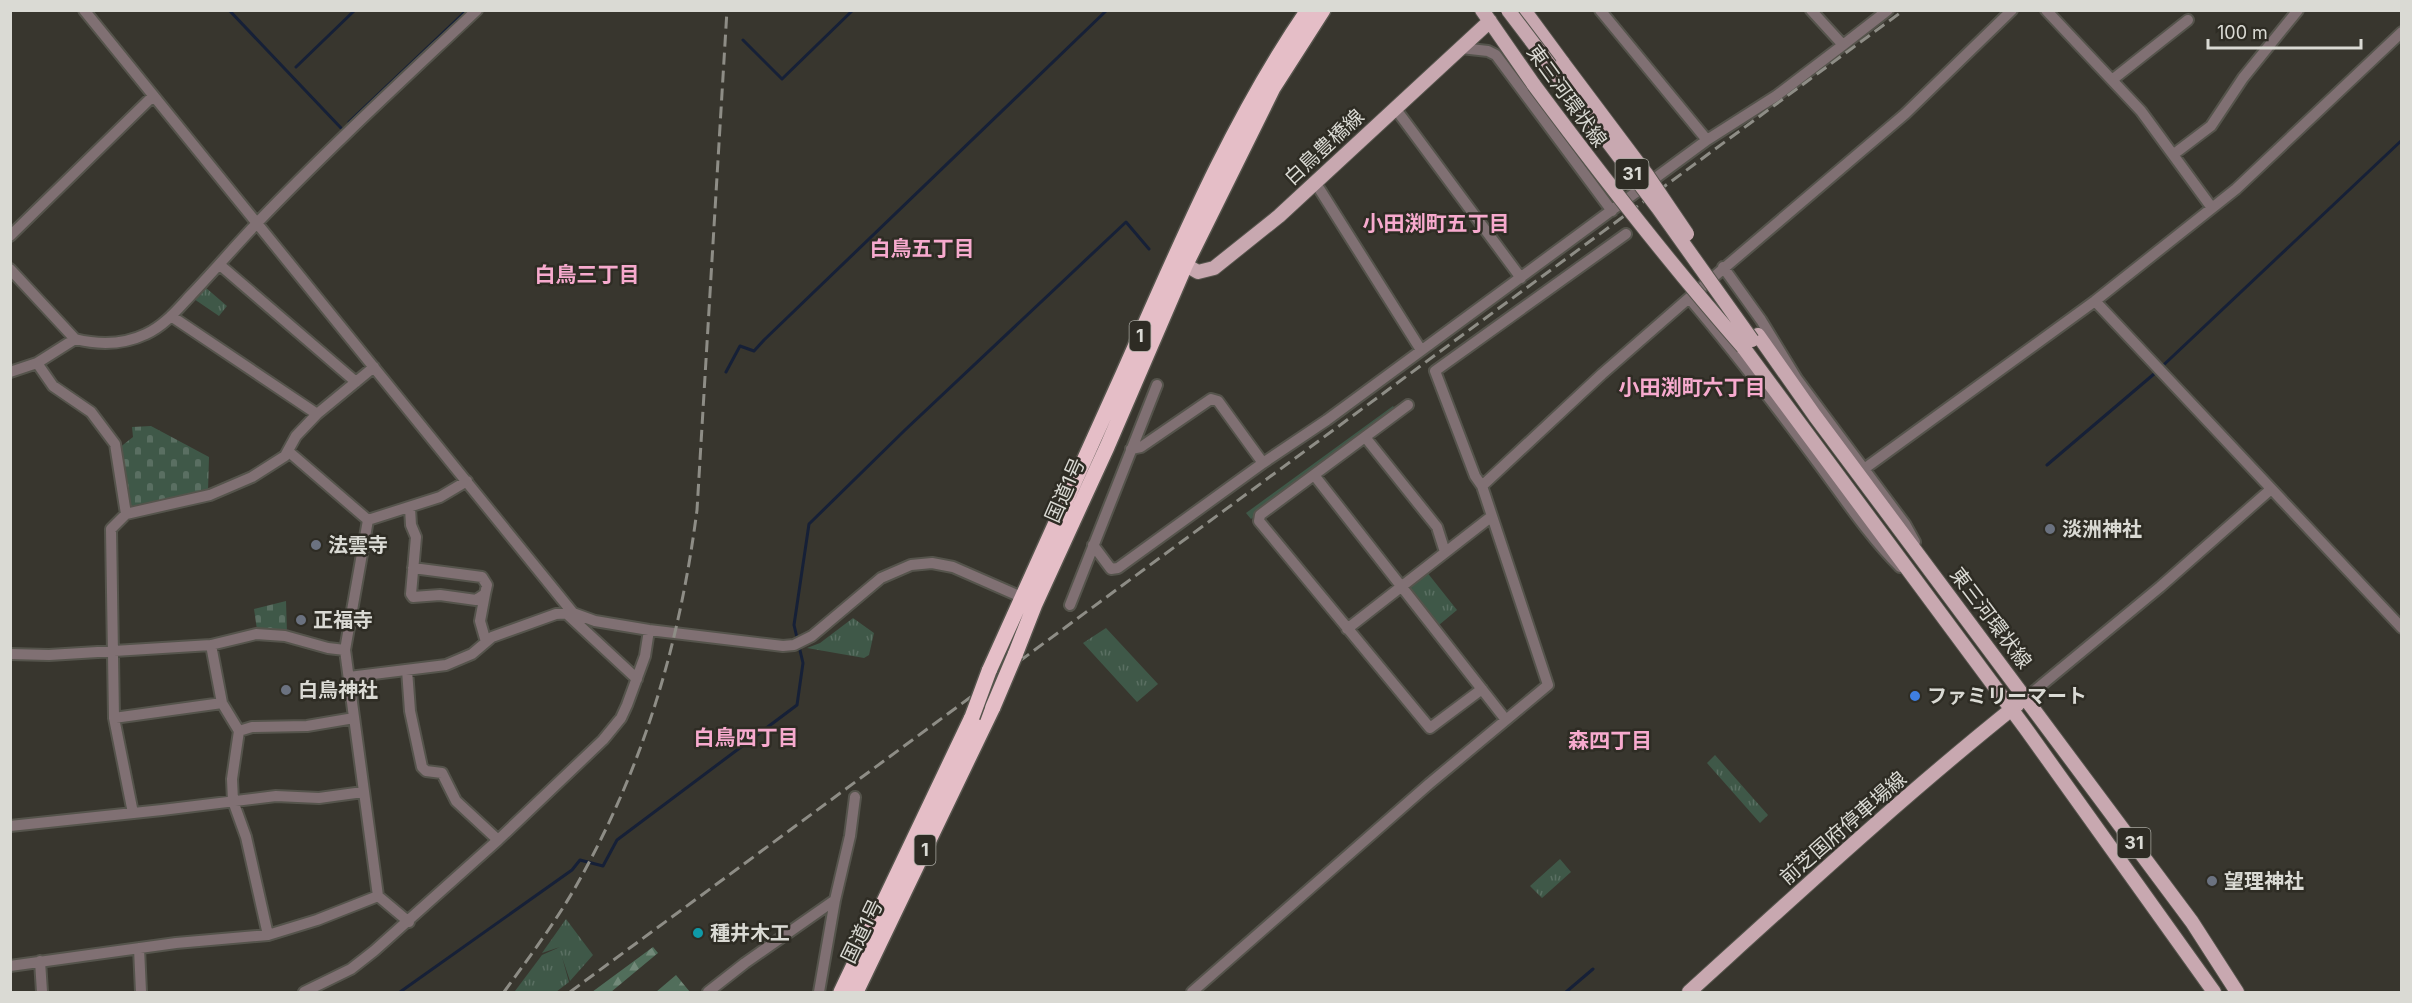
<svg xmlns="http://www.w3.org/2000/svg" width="2412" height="1003" viewBox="0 0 2412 1003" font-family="Inter,'Noto Sans JP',sans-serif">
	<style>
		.grass { fill: url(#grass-tufts) }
		.forest { fill: url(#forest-firs) }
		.cemetery { fill: url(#cemetery-stones) }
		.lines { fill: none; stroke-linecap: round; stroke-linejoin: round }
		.stream { stroke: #162037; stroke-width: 3 }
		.minor-casing { stroke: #55544c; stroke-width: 14 }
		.major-casing { stroke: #55544c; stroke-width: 16 }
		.highway-casing { stroke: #55544c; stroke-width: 18 }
		.minor { stroke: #807073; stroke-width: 10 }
		.major { stroke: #c8a8b0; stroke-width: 14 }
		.highway { stroke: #e5bec7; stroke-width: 15 }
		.rail { stroke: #8e8d86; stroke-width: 3; stroke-dasharray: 12 6; stroke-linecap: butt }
		.major-bridge-casing { stroke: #55544c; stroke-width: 16; stroke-linecap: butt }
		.highway-bridge-casing { stroke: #55544c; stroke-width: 18; stroke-linecap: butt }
		.major-bridge { stroke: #c8a8b0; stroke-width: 14 }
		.highway-bridge { stroke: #e5bec7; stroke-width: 15 }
		.worship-dot { fill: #6b7280; stroke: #2e2c24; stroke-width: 2 }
		.shop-dot { fill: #3f7fe0; stroke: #2e2c24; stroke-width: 2 }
		.culture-dot { fill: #0f9aa8; stroke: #2e2c24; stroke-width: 2 }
		.labels { text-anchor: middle; stroke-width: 5; stroke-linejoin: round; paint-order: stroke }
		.shield { fill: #2e2c24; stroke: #a6a69f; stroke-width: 1.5 }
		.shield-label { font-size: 18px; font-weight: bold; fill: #dadad4 }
		.street-label { font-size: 20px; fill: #dadad4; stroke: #2e2c24 }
		.poi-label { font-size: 20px; font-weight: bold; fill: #dadad4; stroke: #2e2c24; text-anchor: start }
		.neighbourhood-label { font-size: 21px; font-weight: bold; fill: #f7aace; stroke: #2e2c24 }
	</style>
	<defs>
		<pattern id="grass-tufts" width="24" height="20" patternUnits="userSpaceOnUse" patternTransform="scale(1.5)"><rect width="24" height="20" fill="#3f5848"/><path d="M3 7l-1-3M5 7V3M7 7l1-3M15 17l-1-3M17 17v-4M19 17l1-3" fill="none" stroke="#5a6f62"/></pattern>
		<pattern id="forest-firs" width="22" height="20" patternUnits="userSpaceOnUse" patternTransform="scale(1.5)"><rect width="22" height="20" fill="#516e5b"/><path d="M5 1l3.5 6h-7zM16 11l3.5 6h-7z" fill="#728979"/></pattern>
		<pattern id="cemetery-stones" width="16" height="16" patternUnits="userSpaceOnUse" patternTransform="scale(1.5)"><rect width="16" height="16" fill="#3f5848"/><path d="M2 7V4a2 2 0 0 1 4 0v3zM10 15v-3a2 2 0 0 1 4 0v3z" fill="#5a6f62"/></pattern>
	</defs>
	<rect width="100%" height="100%" fill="#38362e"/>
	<path class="grass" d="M 205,287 L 227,306 L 219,316 L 194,299 Z
		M 1393,406 L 1397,411 L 1251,519 L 1246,513 Z
		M 1426,571 L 1457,610 L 1439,625 L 1407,585 Z
		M 853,618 L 874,633 L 869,655 L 864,658 L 807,648 L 820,643 Z
		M 1106,628 L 1158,684 L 1137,702 L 1083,643 Z
		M 1715,755 L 1768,815 L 1760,823 L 1707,763 Z
		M 1560,859 L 1571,872 L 1542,898 L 1530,886 Z
		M 566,919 L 593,955 L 570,981 L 562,957 L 569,982 L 556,992 L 516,992 L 515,991 L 542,955 L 560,947 L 542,953 Z"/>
	<path class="forest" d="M 653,947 L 658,953 L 611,992 L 592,992 Z
		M 676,975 L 690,992 L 656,992 Z"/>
	<path class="cemetery" d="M 151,426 L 209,457 L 208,492 L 130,509 L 119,448 L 133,437 L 132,427 Z
		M 286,601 L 287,633 L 257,630 L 254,609 Z"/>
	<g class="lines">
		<path class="stream" d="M 229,10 L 341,128
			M 743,40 L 782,79 L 853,10
			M 296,67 L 355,10
			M 349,122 L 467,10
			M 726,372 L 740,346 L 754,351 L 764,340 L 1107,10
			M 2047,465 L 2154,374 L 2402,140
			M 400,992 L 572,870 L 580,860 L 603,866 L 617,840 L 797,705 L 803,663 L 794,625 L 809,524 L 905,430 L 1126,222 L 1149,249
			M 1566,992 L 1593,969"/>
		<g class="minor-casing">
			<path id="minor" d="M 84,10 L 573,613 L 595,621 L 649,630 L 783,646 L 794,645 L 812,636 L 881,578 L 911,565 L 932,563 L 953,567 L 1026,599
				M 2046,10 L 2141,111 L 2212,208
				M 1843,45 L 1888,10
				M 1461,48 L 1488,51 L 1496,55 L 1612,211
				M 2112,80 L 2188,20
				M 1395,108 L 1521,278
				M 1707,140 L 1776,96 L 1843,45 L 1811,10
				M 2174,154 L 2211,126 L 2243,78 L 2298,10
				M 1315,182 L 1421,350
				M 10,236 L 152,97
				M 220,265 L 356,382
				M 1723,267 L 1761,320 L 1797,379 L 1905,524 L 1915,542
				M 10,269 L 75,339
				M 1689,298 C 1735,352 1778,409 1821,467 C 1846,501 1870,537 1900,567
				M 2095,301 L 2402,628
				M 171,316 L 317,414
				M 37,363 L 53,386 L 91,412 L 115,444 L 126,514
				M 10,372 L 37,363 L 75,339 C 99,345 123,345 146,334 C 164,326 177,310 190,296 C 213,272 235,246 258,222 C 328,149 403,80 477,10
				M 1408,405 L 1260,515 L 1259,521 L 1430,728 L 1482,689
				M 1365,437 L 1437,527 L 1445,552
				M 1131,449 L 1141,447 L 1211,399 L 1218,401 L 1263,463
				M 288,451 L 368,520
				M 1864,469 L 2095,301 L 2236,189 L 2402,32
				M 1314,475 L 1506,720
				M 1482,486 L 1602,374 L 1689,298 L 1905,114 L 2012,10
				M 410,508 L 411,525 L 416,537 L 411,594 L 413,597 L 440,595 L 476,600 L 485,594 L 487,585 L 482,577 L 413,568
				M 368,520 L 345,650 L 378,896 L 409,922
				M 368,520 L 440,497 L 467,481
				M 1093,545 L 1111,569 L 1118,568 L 1263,463 L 1327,420 L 1707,140 L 1600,10
				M 485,594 L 480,621 L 486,642
				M 1070,605 L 1157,385
				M 566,613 L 637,679
				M 1347,629 L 1492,516
				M 211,645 L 222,703 L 239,731
				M 10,654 L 49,655 L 211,645 L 256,634 L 285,636 L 328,648 L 345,650
				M 407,670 L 410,711 L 422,767 L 426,771 L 442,773 L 456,801 L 498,840
				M 349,677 L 446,665 L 472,654 L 492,637 L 556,614 L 573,613
				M 2027,697 L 2160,587 L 2270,490
				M 114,718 L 222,703
				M 133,813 L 114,718 L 111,529 L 126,514 L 210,495 L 252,477 L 285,456 L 296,436 L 317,414 L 374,367
				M 10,826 L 162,810 L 276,796 L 319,798 L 363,792
				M 268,935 L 246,837 L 233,801 L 232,779 L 239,731 L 252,727 L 307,726 L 354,718
				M 139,948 L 141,992
				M 40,961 L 42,992
				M 10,966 L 176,943 L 268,935 L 317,920 L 378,896
				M 304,992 L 351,969 L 374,951 L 498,840 L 603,740 L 621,718 L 627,705 L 645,656 L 649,630
				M 708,992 L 745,963 L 835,900
				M 819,992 L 835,900 L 850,836 L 855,797
				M 1192,992 L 1429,784 L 1548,685 L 1482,486 L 1475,476 L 1435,371 L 1626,234"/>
		</g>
		<g class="major-casing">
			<path id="major" d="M 1482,10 L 1534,85
				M 1524,10 L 1563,63
				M 1177,260 L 1198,272 L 1214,268 L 1279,216 L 1490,21
				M 1758,335 L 1815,416 L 2192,922 L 2237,992
				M 1743,347 L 2026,729 L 2214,992
				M 1689,992 C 1797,894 1904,795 2018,704"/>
		</g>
		<g class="highway-casing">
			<path id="highway" d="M 1015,655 L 1035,604 L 1107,447 L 1185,266 L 1273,88 L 1323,10
				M 989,671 C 1033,572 1079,473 1123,374 C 1178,250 1231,122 1308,10
				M 841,992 L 972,717
				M 856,992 L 993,707"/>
		</g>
		<use href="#minor" class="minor"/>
		<use href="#major" class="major"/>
		<use href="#highway" class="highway"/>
		<path class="rail" d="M 504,992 C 530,956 558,919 580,879 C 645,762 680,642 697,510 L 727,10
			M 570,992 L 1904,10"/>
		<g class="major-bridge-casing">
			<path id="major-bridge" d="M 1508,10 L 1658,208 L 1752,340
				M 1563,63 L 1647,175 L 1687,234
				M 1534,85 C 1601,175 1669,263 1743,347"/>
		</g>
		<g class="highway-bridge-casing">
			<path id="highway-bridge" d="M 993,707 L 1015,655
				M 972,717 L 989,671"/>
		</g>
		<use href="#major-bridge" class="major-bridge"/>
		<use href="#highway-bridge" class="highway-bridge"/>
	</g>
	<g class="worship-dot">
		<circle cx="2050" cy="529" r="6"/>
		<circle cx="316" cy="545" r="6"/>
		<circle cx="301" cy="620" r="6"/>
		<circle cx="286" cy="690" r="6"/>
		<circle cx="2212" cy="881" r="6"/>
	</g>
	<circle class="shop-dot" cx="1915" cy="696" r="6"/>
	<circle class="culture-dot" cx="698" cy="933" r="6"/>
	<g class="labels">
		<g class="shield">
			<rect x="1615.5" y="159" width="33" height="30" rx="4.5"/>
			<rect x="1129.5" y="321" width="21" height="30" rx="4.5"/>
			<rect x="2117.5" y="828" width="33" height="30" rx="4.5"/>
			<rect x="914.5" y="835" width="21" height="30" rx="4.5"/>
		</g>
		<g class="shield-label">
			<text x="1632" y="180">31</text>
			<text x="1140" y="342">1</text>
			<text x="2134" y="849">31</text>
			<text x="925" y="856">1</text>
		</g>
		<g class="street-label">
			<text transform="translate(1567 96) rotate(54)" y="7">東三河環状線</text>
			<text transform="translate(1324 147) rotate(-43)" y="7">白鳥豊橋線</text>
			<text transform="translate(1065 490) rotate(-66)" y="7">国道1号</text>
			<text transform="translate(1991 618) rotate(53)" y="7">東三河環状線</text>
			<text transform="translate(1843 828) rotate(-41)" y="7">前芝国府停車場線</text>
			<text transform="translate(862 931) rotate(-64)" y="7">国道1号</text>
		</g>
		<g class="poi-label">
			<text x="2062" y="536">淡洲神社</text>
			<text x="328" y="552">法雲寺</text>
			<text x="313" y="627">正福寺</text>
			<text x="298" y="697">白鳥神社</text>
			<text x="1927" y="703">ファミリーマート</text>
			<text x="2224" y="888">望理神社</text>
			<text x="710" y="940">種井木工</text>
		</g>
		<g class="neighbourhood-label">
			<text x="1436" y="231">小田渕町五丁目</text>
			<text x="922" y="256">白鳥五丁目</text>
			<text x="587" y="282">白鳥三丁目</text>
			<text x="1692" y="395">小田渕町六丁目</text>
			<text x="746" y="745">白鳥四丁目</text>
			<text x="1610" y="748">森四丁目</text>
		</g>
	</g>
	<rect width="2412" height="1003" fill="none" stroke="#dadad4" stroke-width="24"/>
	<path d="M2208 39v9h153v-9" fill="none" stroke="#dadad4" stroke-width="3"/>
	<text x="2217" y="39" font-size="18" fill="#dadad4" stroke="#2e2c24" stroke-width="4.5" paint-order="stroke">100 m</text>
</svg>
